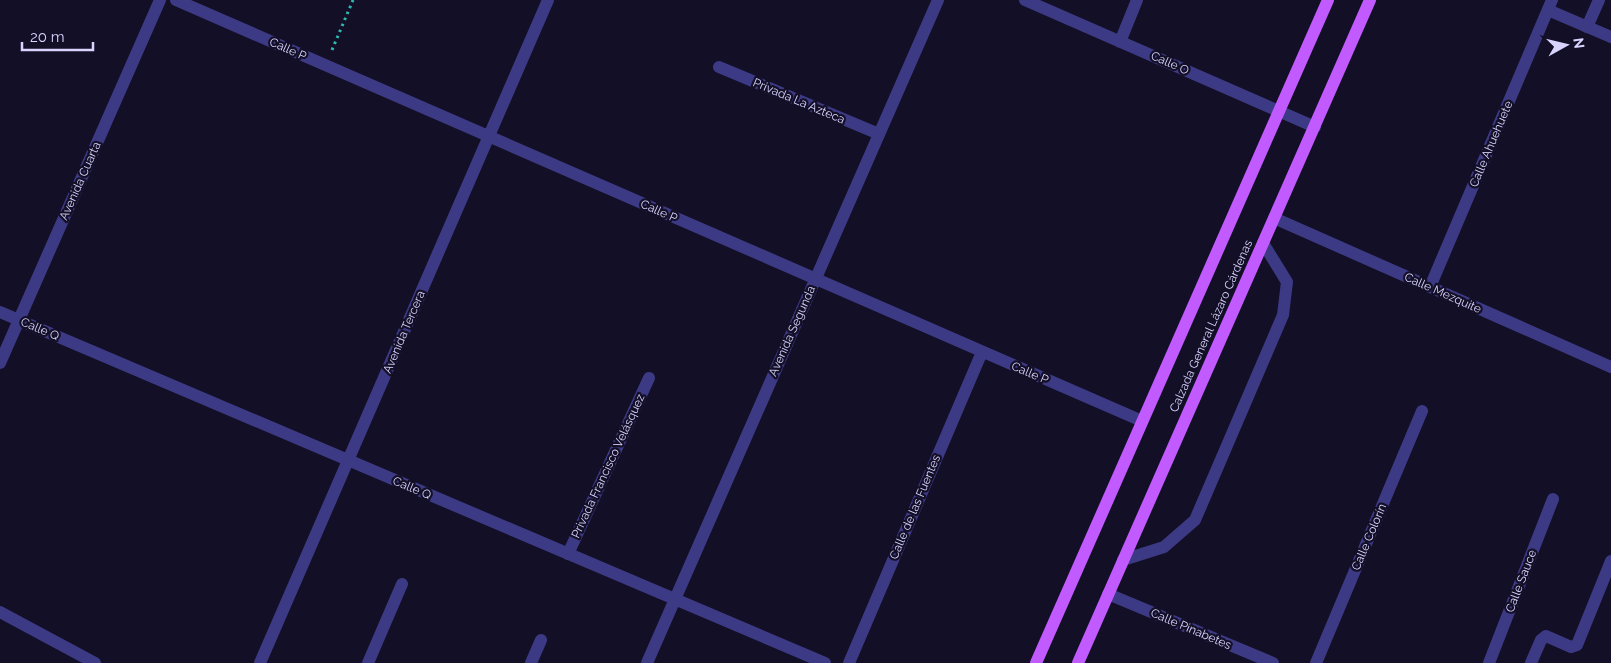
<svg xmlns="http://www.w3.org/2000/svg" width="1611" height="663" viewBox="0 0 1611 663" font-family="Raleway,sans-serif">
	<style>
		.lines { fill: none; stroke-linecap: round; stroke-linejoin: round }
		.path { stroke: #2fb8b0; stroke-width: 3; stroke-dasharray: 2.5 4; stroke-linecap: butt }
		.service { stroke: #3d3a85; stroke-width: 12 }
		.minor { stroke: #3d3a85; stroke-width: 12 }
		.tertiary { stroke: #3d3a85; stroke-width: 12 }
		.primary { stroke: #c25bff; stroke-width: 12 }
		.labels { text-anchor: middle; stroke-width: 4.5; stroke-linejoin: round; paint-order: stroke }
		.street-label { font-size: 12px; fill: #d9d4ff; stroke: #130f26 }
	</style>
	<rect width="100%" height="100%" fill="#130f26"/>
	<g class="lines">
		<path class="path" d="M 332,50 L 353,0"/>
		<path class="service" d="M 1587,27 L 1599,0
			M 719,67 L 879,134
			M 1430,287 L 1552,0
			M 568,554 L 649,378
			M 1123,560 L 1164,547 L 1195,520 L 1283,315 L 1287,282 L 1263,243
			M 1316,663 L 1422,411"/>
		<path class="minor" d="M 176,0 L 1142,421
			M 1025,0 L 1315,127
			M 1548,10 L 1611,37
			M 1120,42 L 1137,0
			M 1274,218 L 1611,367
			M 0,312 L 825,663
			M 0,363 L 160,0
			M 1108,594 L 1273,663
			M 260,663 L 548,0
			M 368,663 L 402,584
			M 531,663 L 541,640
			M 647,663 L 938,0
			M 849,663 L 982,352
			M 1489,663 L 1553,499
			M 1531,663 L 1541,640 L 1546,636 L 1571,647 L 1577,645 L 1611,561"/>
		<path class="tertiary" d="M 0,612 L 95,663"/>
		<path class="primary" d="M 1036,663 L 1328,0
			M 1078,663 L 1370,0"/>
	</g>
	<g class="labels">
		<g class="street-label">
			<text transform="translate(288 49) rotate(24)" y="4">Calle P</text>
			<text transform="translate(1170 63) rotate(24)" y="4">Calle O</text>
			<text transform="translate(799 101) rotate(23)" y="4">Privada La Azteca</text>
			<text transform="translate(1491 144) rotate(-67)" y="4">Calle Ahuehuete</text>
			<text transform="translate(80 181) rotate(-66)" y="4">Avenida Cuarta</text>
			<text transform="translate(659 211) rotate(24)" y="4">Calle P</text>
			<text transform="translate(1443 293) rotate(24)" y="4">Calle Mezquite</text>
			<text transform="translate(1211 326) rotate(-66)" y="4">Calzada General Lázaro Cárdenas</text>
			<text transform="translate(40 329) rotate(23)" y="4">Calle Q</text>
			<text transform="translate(792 331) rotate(-66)" y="4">Avenida Segunda</text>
			<text transform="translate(404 332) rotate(-67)" y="4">Avenida Tercera</text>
			<text transform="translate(1030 373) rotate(23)" y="4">Calle P</text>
			<text transform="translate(608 466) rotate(-65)" y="4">Privada Francisco Velásquez</text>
			<text transform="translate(412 488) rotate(23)" y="4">Calle Q</text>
			<text transform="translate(915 507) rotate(-67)" y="4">Calle de las Fuentes</text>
			<text transform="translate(1369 537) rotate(-67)" y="4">Calle Colorín</text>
			<text transform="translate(1521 581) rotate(-69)" y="4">Calle Sauce</text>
			<text transform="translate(1191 629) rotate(23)" y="4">Calle Pinabetes</text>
		</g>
	</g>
	<g transform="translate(1566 45) rotate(82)" stroke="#130f26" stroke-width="4" paint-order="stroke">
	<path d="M0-4L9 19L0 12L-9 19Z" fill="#d9d4ff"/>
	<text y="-8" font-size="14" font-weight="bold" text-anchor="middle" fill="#d9d4ff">N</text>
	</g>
	<path d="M22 42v8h71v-8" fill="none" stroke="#d9d4ff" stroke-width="2.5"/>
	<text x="30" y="42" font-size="15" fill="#d9d4ff" stroke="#130f26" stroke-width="4" paint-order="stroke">20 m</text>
</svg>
